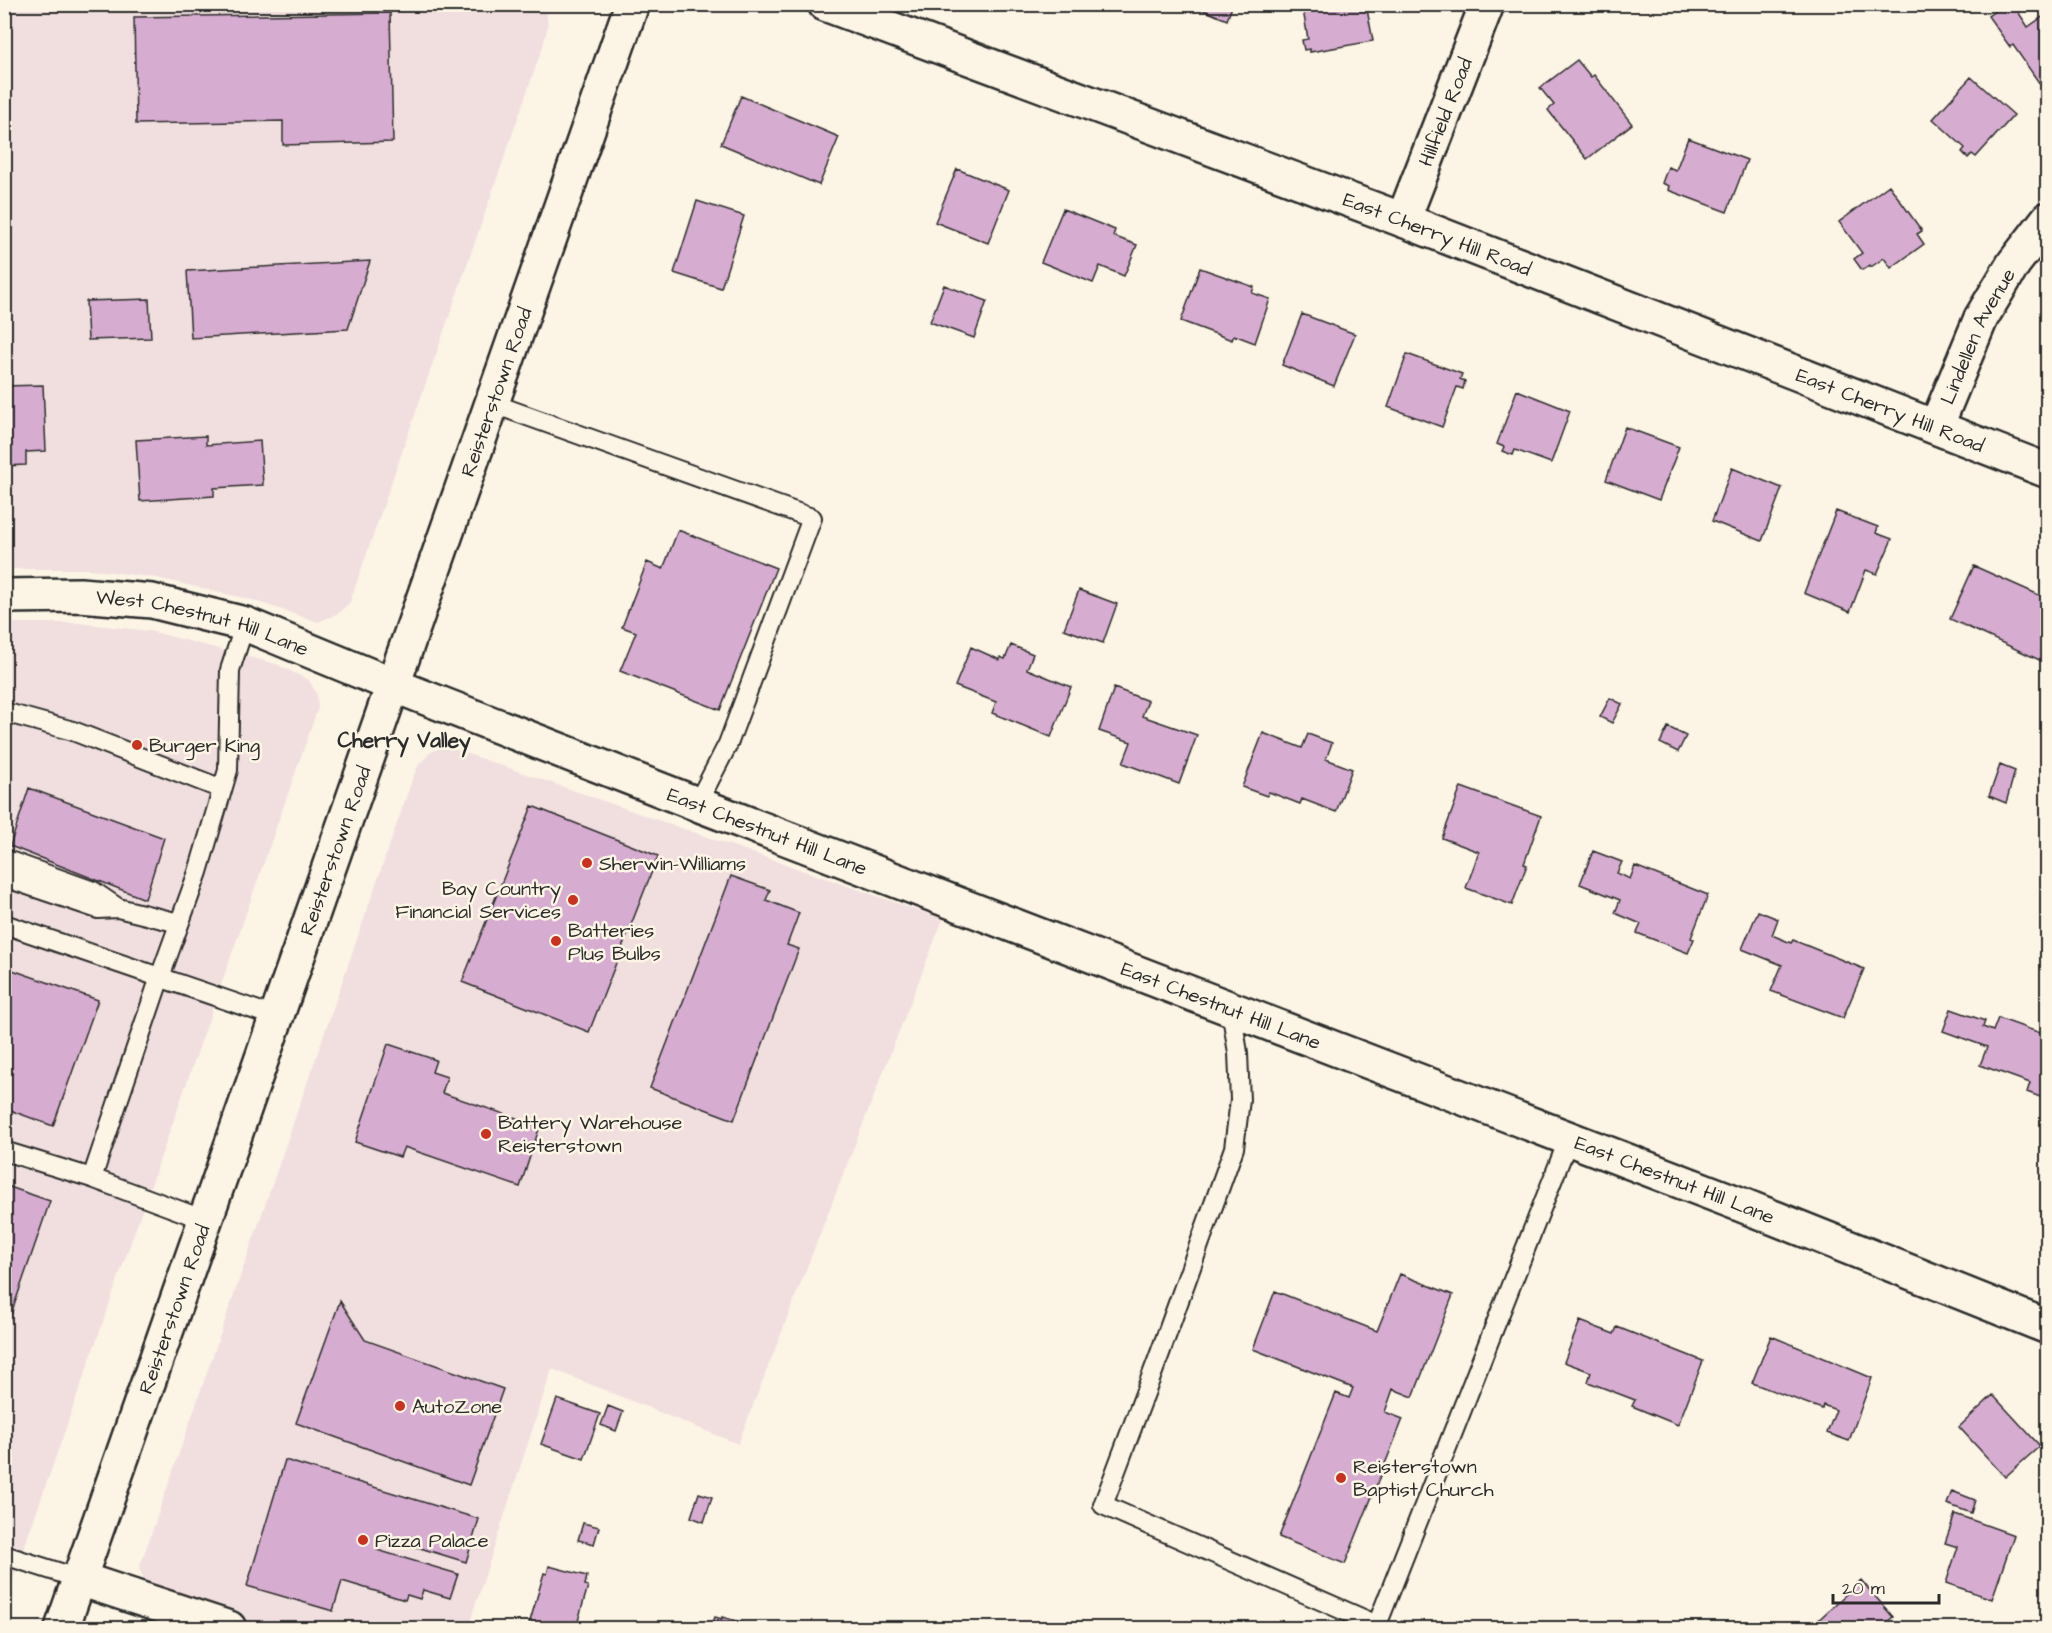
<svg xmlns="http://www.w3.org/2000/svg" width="2052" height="1633" viewBox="0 0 2052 1633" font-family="'Architects Daughter',sans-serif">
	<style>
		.built { fill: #f1dfdf }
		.building { fill: #d7acd1; stroke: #2b2b2b; stroke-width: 1.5 }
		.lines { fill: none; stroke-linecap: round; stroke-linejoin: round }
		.service-casing { stroke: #2b2b2b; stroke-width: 22 }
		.minor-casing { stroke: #2b2b2b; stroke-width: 38 }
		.secondary-casing { stroke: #2b2b2b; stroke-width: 38 }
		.primary-casing { stroke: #2b2b2b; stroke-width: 38 }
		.service { stroke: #fcf5e5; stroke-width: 18 }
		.minor { stroke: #fcf5e5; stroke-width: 33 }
		.secondary { stroke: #fcf5e5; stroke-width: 33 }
		.primary { stroke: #fcf5e5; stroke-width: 33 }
		.poi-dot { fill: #c8321e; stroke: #fcf5e5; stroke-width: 2 }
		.labels { text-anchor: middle; stroke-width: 5; stroke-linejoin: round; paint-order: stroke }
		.street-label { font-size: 20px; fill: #2b2b2b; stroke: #fcf5e5 }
		.poi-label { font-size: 20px; fill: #2b2b2b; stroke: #fcf5e5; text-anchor: start }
		.neighbourhood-label { font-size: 21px; font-weight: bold; fill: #2b2b2b; stroke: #fcf5e5 }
	</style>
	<rect width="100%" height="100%" fill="#fcf5e5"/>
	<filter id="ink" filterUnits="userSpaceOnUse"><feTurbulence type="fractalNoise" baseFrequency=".0167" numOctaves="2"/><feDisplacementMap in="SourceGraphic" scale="12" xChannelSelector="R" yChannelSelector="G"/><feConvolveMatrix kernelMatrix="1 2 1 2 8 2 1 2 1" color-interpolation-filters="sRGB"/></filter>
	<g filter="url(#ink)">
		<path class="built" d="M 5,5 L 546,5 L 548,26 L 543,46 L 350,602 L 339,613 L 318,622 L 252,600 L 157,578 L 89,569 L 5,569 Z
			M 5,623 L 78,623 L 150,631 L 276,664 L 309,680 L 317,695 L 318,708 L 5,1602 Z
			M 440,748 L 454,749 L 943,919 L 738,1444 L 552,1369 L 468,1628 L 253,1628 L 230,1621 L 148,1587 L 139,1569 L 413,777 L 419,764 L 431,752 Z"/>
		<path class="building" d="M 1189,4 L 1233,4 L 1227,20 Z
			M 1302,4 L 1366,4 L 1373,41 L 1310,52 L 1310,49 L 1304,50 L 1302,40 L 1308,39 Z
			M 2005,4 L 2013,4 L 2028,27 L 2048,13 L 2048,83 L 2042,87 L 2013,45 L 2010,47 L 1988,16 Z
			M 390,13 L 393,142 L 283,145 L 283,121 L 136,124 L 134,17 Z
			M 1577,60 L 1591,77 L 1594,75 L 1632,124 L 1587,159 L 1548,110 L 1554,105 L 1540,88 Z
			M 1971,77 L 2014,115 L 1976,157 L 1972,154 L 1968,158 L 1962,152 L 1965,148 L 1933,119 Z
			M 741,96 L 839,137 L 819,185 L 721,144 Z
			M 1688,138 L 1747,160 L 1727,212 L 1668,190 L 1669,186 L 1662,183 L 1668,167 L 1676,170 Z
			M 957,169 L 1009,190 L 988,243 L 935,222 Z
			M 1889,185 L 1922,231 L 1917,234 L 1924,244 L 1891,268 L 1884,258 L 1871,267 L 1870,265 L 1862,270 L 1854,259 L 1862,253 L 1839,222 Z
			M 697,201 L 744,216 L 721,288 L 674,273 Z
			M 1063,209 L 1115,230 L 1113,236 L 1137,245 L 1124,276 L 1100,266 L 1093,283 L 1041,262 Z
			M 370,261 L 348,329 L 191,338 L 187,271 Z
			M 1200,268 L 1254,287 L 1252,293 L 1270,299 L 1255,343 L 1234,335 L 1232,340 L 1181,321 Z
			M 944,285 L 987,301 L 974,338 L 930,322 Z
			M 149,299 L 151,338 L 88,340 L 86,301 Z
			M 1302,314 L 1355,334 L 1334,386 L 1282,365 Z
			M 1407,354 L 1462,374 L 1460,379 L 1465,381 L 1463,389 L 1457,387 L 1442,427 L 1388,407 Z
			M 43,385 L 46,451 L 26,452 L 26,465 L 4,466 L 4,386 Z
			M 1517,390 L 1570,411 L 1551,463 L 1515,450 L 1513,455 L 1502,451 L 1504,447 L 1497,444 Z
			M 1625,427 L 1679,447 L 1659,500 L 1606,480 Z
			M 206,436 L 206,445 L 260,441 L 263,485 L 214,488 L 214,496 L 140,501 L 136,440 Z
			M 1732,468 L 1782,488 L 1762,541 L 1712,521 Z
			M 1836,511 L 1878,527 L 1876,533 L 1892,539 L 1877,574 L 1866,570 L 1850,612 L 1804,593 Z
			M 678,530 L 776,568 L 720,710 L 620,671 L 636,632 L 622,627 L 647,562 L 663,569 Z
			M 1974,566 L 2048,599 L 2048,653 L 2044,662 L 1950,619 Z
			M 1079,590 L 1117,604 L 1103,643 L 1064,629 Z
			M 1011,645 L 1033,654 L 1027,669 L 1071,687 L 1051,737 L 992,713 L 996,702 L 955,686 L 971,647 L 1000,660 L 1000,657 L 1005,659 Z
			M 1114,688 L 1148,701 L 1142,716 L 1197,735 L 1179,784 L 1123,763 L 1131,742 L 1099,731 Z
			M 1610,698 L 1622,704 L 1612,723 L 1600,717 Z
			M 1668,727 L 1686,736 L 1678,752 L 1660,743 Z
			M 1263,733 L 1302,748 L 1308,734 L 1332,743 L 1326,759 L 1352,769 L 1336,812 L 1302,799 L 1300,804 L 1269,792 L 1267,796 L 1242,787 Z
			M 2000,765 L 2015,771 L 2006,803 L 1989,796 Z
			M 1461,787 L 1541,816 L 1524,864 L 1527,865 L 1512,905 L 1466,888 L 1479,852 L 1442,838 Z
			M 29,788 L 164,838 L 145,899 L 10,846 Z
			M 532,806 L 658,856 L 589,1032 L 462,982 Z
			M 1593,851 L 1622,862 L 1617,873 L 1630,879 L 1635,866 L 1708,895 L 1691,938 L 1694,939 L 1688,953 L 1637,933 L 1641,924 L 1615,913 L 1620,900 L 1580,884 Z
			M 731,876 L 770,890 L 766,900 L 799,913 L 787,945 L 799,949 L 734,1120 L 650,1088 Z
			M 1758,911 L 1778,919 L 1772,935 L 1791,943 L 1793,940 L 1864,969 L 1843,1018 L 1771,991 L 1782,965 L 1742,949 Z
			M 4,967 L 98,1000 L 53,1126 L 4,1108 Z
			M 1951,1009 L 1985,1021 L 1983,1027 L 1993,1031 L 1998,1018 L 2046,1035 L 2048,1030 L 2048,1100 L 2027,1092 L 2030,1083 L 1980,1065 L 1987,1047 L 1943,1031 Z
			M 388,1044 L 436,1060 L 432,1072 L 447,1077 L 442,1093 L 540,1126 L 520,1187 L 404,1147 L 400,1157 L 355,1142 Z
			M 4,1185 L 50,1201 L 8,1323 L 4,1321 Z
			M 1400,1274 L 1453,1295 L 1413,1397 L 1393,1389 L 1385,1412 L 1403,1419 L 1345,1564 L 1279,1537 L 1336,1393 L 1349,1398 L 1353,1388 L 1253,1349 L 1275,1291 L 1377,1331 Z
			M 340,1301 L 365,1340 L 503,1389 L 469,1485 L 296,1423 Z
			M 1580,1321 L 1614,1334 L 1617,1327 L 1703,1361 L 1678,1425 L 1632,1406 L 1635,1400 L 1588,1382 L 1591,1372 L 1564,1362 Z
			M 1771,1336 L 1872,1378 L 1849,1441 L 1827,1433 L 1836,1410 L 1823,1405 L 1822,1409 L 1752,1383 Z
			M 1993,1395 L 2040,1446 L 2005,1477 L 1959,1427 Z
			M 557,1399 L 600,1414 L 584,1459 L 541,1444 Z
			M 608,1406 L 623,1412 L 616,1431 L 601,1425 Z
			M 285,1460 L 479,1519 L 466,1562 L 381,1536 L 377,1550 L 458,1574 L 450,1598 L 423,1590 L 420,1599 L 407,1595 L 405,1600 L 342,1581 L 333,1611 L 247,1586 Z
			M 1952,1491 L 1975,1500 L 1971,1513 L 1947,1504 Z
			M 699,1493 L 712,1497 L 704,1522 L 691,1517 Z
			M 1955,1514 L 2014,1535 L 1992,1599 L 1946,1583 L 1958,1547 L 1945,1543 Z
			M 583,1523 L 599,1527 L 594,1544 L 578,1540 Z
			M 549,1566 L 587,1576 L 585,1585 L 588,1586 L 576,1628 L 528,1628 L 544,1573 L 547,1574 Z
			M 1861,1580 L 1893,1617 L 1880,1628 L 1810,1628 Z
			M 715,1617 L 722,1619 L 722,1617 L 747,1624 L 747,1626 L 754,1628 L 711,1628 Z
			M 1240,1622 L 1257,1628 L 1238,1628 Z"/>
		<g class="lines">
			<g class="service-casing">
				<path id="service" d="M 491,403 L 812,518 L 728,744 L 697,804
					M 4,712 L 73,731 L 222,789
					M 4,859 L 93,891 L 118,908
					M 4,877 L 98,909 L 118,908 L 179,923
					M 4,924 L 276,1017
					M 1231,1009 L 1238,1053 L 1240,1100 L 1234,1148 L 1159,1356 L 1103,1505 L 1377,1625 L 1569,1138
					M 4,1151 L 92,1178 L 205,1220
					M 92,1178 L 160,977 L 198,872 L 228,770 L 230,670 L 245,624
					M 4,1555 L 80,1579"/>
			</g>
			<g class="minor-casing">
				<g id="minor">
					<path id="s1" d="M 1403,220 L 1487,4"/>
					<path id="s2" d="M 1936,427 L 1981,318 L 2014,263 L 2048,219"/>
					<path id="s3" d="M 4,596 L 80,595 L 152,601 L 245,624 L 393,685 L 697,804 L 1737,1203 L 2048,1327"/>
					<path d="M 80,1579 L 229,1628"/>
				</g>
			</g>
			<g class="secondary-casing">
				<g id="secondary">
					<path id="s4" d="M 825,4 L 1403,220 L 2048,471"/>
				</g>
			</g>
			<g class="primary-casing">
				<g id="primary">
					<path id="s5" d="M 62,1628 L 632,4"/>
				</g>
			</g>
			<use href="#service" class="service"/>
			<use href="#minor" class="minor"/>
			<use href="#secondary" class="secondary"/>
			<use href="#primary" class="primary"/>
		</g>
	</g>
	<g class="poi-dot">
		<circle cx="137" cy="745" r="6"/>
		<circle cx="587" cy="863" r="6"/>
		<circle cx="573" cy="900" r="6"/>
		<circle cx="556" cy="941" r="6"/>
		<circle cx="486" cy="1134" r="6"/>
		<circle cx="400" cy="1406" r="6"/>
		<circle cx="1341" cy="1478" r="6"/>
		<circle cx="363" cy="1540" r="6"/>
	</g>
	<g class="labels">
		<g class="street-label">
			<text dy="7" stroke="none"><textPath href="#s1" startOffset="116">Hillfield Road</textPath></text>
			<text dy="7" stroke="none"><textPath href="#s4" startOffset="654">East Cherry Hill Road</textPath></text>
			<text dy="7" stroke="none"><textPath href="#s2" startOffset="100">Lindellen Avenue</textPath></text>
			<text dy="7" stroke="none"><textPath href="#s5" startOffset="1310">Reisterstown Road</textPath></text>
			<text dy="7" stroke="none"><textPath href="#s4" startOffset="1140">East Cherry Hill Road</textPath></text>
			<text dy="7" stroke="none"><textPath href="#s3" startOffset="202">West Chestnut Hill Lane</textPath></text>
			<text dy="7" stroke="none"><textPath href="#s3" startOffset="806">East Chestnut Hill Lane</textPath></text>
			<text dy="7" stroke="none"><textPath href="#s5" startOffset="824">Reisterstown Road</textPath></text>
			<text dy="7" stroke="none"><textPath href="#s3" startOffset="1292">East Chestnut Hill Lane</textPath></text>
			<text dy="7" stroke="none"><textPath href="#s3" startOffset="1778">East Chestnut Hill Lane</textPath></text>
			<text dy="7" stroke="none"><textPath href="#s5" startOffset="338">Reisterstown Road</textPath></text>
		</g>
		<g class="poi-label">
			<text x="149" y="752">Burger King</text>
			<text x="599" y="870">Sherwin-Williams</text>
			<text x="561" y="895" text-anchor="end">Bay Country<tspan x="561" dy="23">Financial Services</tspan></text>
			<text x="568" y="937">Batteries<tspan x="568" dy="23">Plus Bulbs</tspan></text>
			<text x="498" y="1129">Battery Warehouse<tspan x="498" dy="23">Reisterstown</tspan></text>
			<text x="412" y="1413">AutoZone</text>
			<text x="1353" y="1473">Reisterstown<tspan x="1353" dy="23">Baptist Church</tspan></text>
			<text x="375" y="1547">Pizza Palace</text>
		</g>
		<g class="neighbourhood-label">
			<text x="404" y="747">Cherry Valley</text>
		</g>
	</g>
	<rect width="2052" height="1633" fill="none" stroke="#fcf5e5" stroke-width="24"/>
	<rect x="12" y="12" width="2028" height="1609" fill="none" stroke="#2b2b2b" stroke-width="2" filter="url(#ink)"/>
	<path d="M1833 1594v9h106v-9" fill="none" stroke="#2b2b2b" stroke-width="3"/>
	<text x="1842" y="1594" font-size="18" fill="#2b2b2b" stroke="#fcf5e5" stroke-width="4.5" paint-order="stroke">20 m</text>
</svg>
